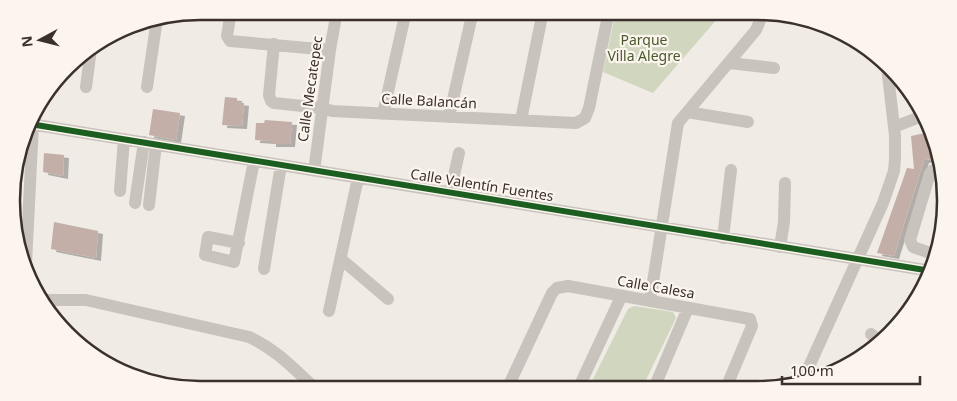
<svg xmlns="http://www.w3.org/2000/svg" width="957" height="401" viewBox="0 0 957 401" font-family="'Noto Sans',sans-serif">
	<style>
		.green { fill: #d1d6bf }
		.building { fill: #c3afa7; filter: url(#shadow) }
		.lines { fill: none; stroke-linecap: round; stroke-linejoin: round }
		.minor { stroke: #c9c3be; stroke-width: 12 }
		.cycleway-casing { stroke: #fbf5ee; stroke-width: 9 }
		.cycleway { stroke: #1b5e20; stroke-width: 6 }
		.labels { text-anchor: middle; stroke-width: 4.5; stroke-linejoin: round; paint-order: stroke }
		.park-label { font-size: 14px; fill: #4a5a2e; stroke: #fbf5ee }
		.street-label { font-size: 14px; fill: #3b302b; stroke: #fbf5ee }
		.rim { fill: none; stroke: #3b302b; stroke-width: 2.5 }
	</style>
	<defs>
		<filter id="shadow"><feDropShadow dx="5" dy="3" stdDeviation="0" flood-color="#0004"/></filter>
	</defs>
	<rect width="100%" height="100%" fill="#f0ebe5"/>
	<path class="green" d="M 616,11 L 724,11 L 653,93 L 603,72 Z
		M 634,306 L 673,312 L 676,318 L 642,388 L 588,389 L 628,309 Z"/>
	<path class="building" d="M 225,97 L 237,98 L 237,102 L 244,103 L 242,126 L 222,125 Z
		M 153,109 L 180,113 L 176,140 L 149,135 Z
		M 265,120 L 292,122 L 290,144 L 271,144 L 271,141 L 255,140 L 256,123 L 264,123 Z
		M 930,132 L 937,158 L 924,160 L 894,256 L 877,253 L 907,168 L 914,169 L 911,136 Z
		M 44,153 L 64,155 L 63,176 L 43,172 Z
		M 54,222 L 98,231 L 96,258 L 51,249 Z"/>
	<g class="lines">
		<path class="minor" d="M 231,11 L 227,36 L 230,41 L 330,50
			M 274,44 L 269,95 L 271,101 L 274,103 L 322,108 L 332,111 L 576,123 L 585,118 L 589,108 L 609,11
			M 729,63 L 774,68
			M 86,87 L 91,49
			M 147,87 L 157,19
			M 687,112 L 748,122
			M 383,114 L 406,11
			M 449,117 L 473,11
			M 521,120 L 543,11
			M 30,124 L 931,271
			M 894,127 L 925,115
			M 313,170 L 315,164 L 330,50 L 337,11
			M 120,191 L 124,139
			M 450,193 L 459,153
			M 135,203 L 144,142
			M 149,205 L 156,144
			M 723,238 L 731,170
			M 239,243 L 208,237 L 205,255 L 234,262 L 254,161
			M 780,247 L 784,222 L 785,183
			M 936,255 L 913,247 L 910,240 L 930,173 L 933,170 L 940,170
			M 341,259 L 388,299
			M 26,264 L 33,124
			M 264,269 L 281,165
			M 41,300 L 86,300 L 249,337 C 276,349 295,370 316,389
			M 650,301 L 678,123 L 756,30 L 763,13
			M 329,311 L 358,178
			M 871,334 L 881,343
			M 802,382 L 883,203 L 894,171 L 895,159 L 895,136 L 887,66
			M 654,388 L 688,308
			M 507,389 L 552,293 L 557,288 L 568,286 L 750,319 L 752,326 L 726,388
			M 578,389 L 621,297"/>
		<g class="cycleway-casing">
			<path id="cycleway" d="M 30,124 L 931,271"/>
		</g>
		<use href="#cycleway" class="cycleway"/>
	</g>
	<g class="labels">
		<g class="park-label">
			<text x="644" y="45">Parque<tspan x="644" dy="16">Villa Alegre</tspan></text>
		</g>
		<g class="street-label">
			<text transform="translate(310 89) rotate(-82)" y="5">Calle Mecatepec</text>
			<text transform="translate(429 101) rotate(3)" y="5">Calle Balancán</text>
			<text transform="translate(482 185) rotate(9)" y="5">Calle Valentín Fuentes</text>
			<text transform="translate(656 287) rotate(10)" y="5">Calle Calesa</text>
		</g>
	</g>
	<path d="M0 0H957V401H0ZM200 20H757A180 180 0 0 1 937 200V201A180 180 0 0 1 757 381H200A180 180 0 0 1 20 201V200A180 180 0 0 1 200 20Z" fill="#fbf5ee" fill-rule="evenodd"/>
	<path class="rim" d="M200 20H757A180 180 0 0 1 937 200V201A180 180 0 0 1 757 381H200A180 180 0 0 1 20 201V200A180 180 0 0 1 200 20Z"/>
	<g transform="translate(40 40) rotate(263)" stroke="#fbf5ee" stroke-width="4" paint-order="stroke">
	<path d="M0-4L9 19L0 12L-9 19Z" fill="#3b302b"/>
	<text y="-8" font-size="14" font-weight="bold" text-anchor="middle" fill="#3b302b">N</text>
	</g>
	<path d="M782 376v8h138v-8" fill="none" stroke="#3b302b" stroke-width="2.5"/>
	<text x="790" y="376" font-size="15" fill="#3b302b" stroke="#fbf5ee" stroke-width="4" paint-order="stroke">100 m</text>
</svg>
